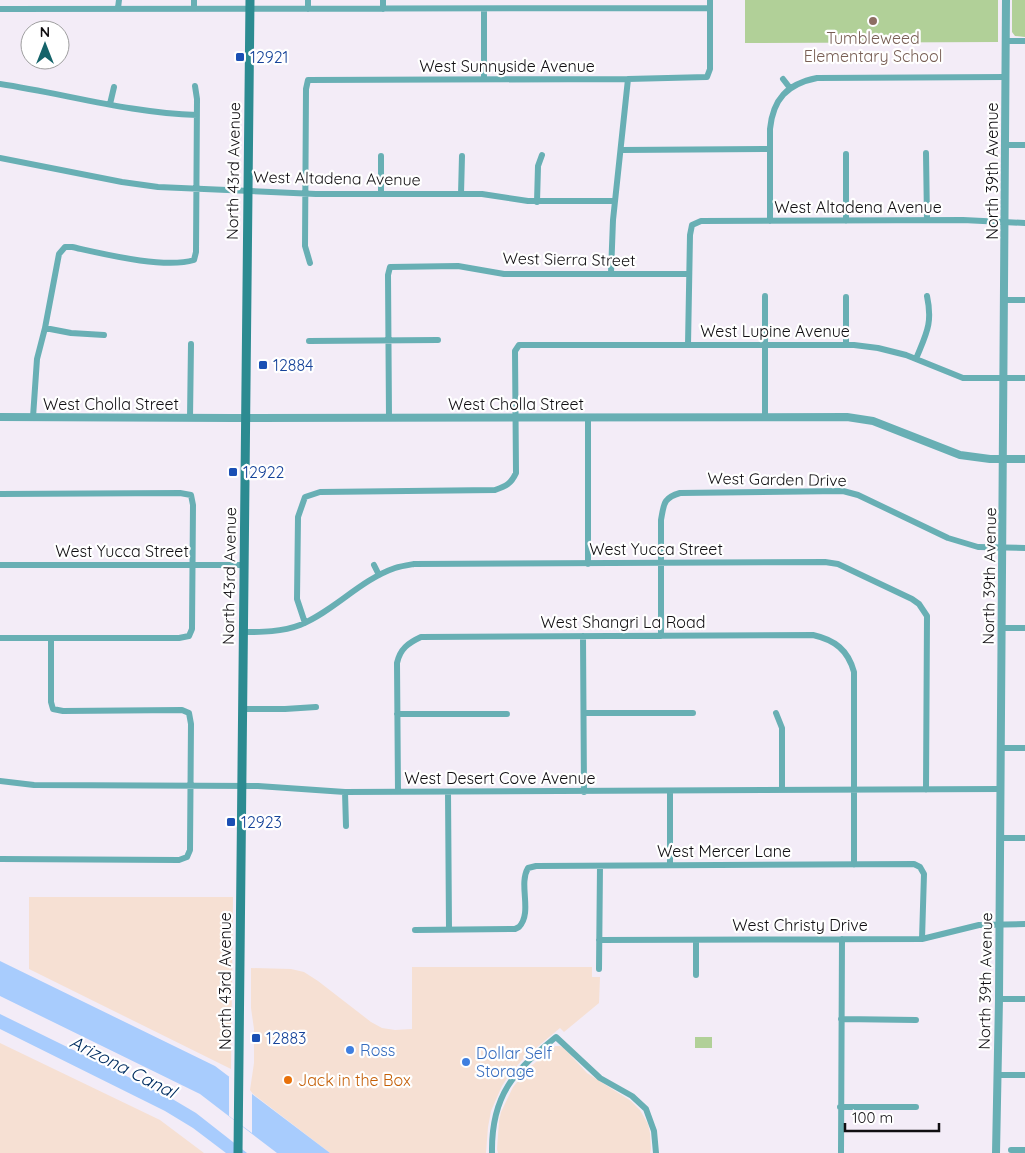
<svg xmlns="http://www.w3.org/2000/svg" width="1025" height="1153" viewBox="0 0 1025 1153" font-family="Quicksand,sans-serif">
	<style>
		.commercial { fill: #f6e0d3 }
		.green { fill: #b1d098 }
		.water { fill: #a8ccfd }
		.pier { fill: #f3ecf7 }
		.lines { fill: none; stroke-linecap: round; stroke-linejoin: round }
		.minor { stroke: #68afb4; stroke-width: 6 }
		.tertiary { stroke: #68afb4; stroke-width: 8 }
		.secondary { stroke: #2c8b91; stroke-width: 9 }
		.education-dot { fill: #8d6e63; stroke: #fff; stroke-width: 2 }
		.transit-dot { fill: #1a4fb4; stroke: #fff; stroke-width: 2 }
		.shop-dot { fill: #3f7fe0; stroke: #fff; stroke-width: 2 }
		.food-dot { fill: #e8710a; stroke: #fff; stroke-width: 2 }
		.labels { text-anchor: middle; stroke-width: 4.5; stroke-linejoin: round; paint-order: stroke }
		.education-label { font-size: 16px; fill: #785e54; stroke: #fff }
		.transit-label { font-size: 16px; fill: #164399; stroke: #fff; text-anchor: start }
		.street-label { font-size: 16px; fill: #100e11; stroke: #fff }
		.shop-label { font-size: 16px; fill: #366cbe; stroke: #fff; text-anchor: start }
		.food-label { font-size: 16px; fill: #c56008; stroke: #fff; text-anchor: start }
		.water-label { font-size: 18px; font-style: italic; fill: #012d61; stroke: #fff }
	</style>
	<rect width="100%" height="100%" fill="#f3ecf7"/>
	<path class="commercial" d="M 29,897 L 233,897 L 231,1069 L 29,969 Z
		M 412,967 L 592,967 L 592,977 L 600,977 L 599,1003 L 564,1032 L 560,1028 L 524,1058 L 509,1075 L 502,1086 L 491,1111 L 488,1127 L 486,1153 L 330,1153 L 253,1094 L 250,1090 L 254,1063 L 254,1029 L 251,1008 L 251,968 L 291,969 L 304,972 L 318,981 L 371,1022 L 382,1028 L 395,1030 L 412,1029 Z
		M 0,1043 L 160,1120 L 204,1153 L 0,1153 Z
		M 555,1046 L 560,1046 L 564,1048 L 587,1073 L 631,1101 L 640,1110 L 648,1124 L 650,1133 L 651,1149 L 650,1153 L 498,1153 L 497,1149 L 499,1121 L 501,1112 L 513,1087 L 530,1067 Z"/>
	<path class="green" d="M 745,0 L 998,0 L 998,42 L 745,43 Z
		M 1012,0 L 1025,0 L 1025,37 L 1015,36 L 1012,32 Z
		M 695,1037 L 712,1037 L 712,1048 L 695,1048 Z"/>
	<path class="water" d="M 0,961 L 215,1066 L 330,1153 L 277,1153 L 200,1094 L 0,996 Z
		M 0,1014 L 169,1097 L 196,1113 L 247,1153 L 226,1153 L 193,1128 L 165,1111 L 0,1029 Z"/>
	<path class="pier" d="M 229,1076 L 252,1093 L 252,1133 L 229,1116 Z"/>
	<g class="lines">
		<path class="minor" d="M 308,0 L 308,9
			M 383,0 L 383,9
			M 118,8 L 119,0
			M 0,9 L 710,8
			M 194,9 L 194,0
			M 484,9 L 484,79
			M 1006,41 L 1025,41
			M 783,79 L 790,88
			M 0,84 C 66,94 130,113 197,115
			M 110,104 L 114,87
			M 1005,145 L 1025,145
			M 621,150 L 770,149
			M 926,153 L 927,220
			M 381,156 L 381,194
			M 0,158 L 122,182 L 158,187 L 316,194 L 482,194 L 528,201 L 615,201
			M 461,194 L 462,156
			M 537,202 L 538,166 L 542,155
			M 770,221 L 770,129 C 773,99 787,84 817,78 L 1006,77
			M 846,221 L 846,154
			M 310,263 L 305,246 L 306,89 L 308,80 L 628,79 L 707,77 L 710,69 L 710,0
			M 611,273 L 613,220 L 628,79
			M 765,296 L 765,417
			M 846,297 L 846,345
			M 1004,300 L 1025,300
			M 45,328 L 71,333 L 104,335
			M 309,341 L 438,340
			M 688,345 L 690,235 L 692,225 L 701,221 L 963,220 L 1025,223
			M 916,359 C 926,334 933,324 927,296
			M 33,417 L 37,359 L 45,328 L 59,254 L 65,247 L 72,247 C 104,254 164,269 194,260 L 196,252 L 197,99 L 195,86
			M 190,418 L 191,344
			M 389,418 L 388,275 L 390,267 L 458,266 L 504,274 L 689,274
			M 0,494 L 180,493 L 191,495 L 193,505 L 192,629 L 189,636 L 179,638 L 0,638
			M 588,564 L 588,417
			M 0,565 L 244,565
			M 374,565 L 379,575
			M 305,623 L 297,599 L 298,517 L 305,497 L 320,492 L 495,490 C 506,486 511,484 516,473 L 515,351 L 519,345 L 854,345 L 878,348 L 906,355 L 963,378 L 1025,378
			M 1002,628 L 1025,628
			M 243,632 C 262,632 282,632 300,625 C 334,611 360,580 395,568 C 401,566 408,565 414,564 L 825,562 L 838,564 L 912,599 L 919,604 L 927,616 L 926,790
			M 583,636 L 584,792
			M 661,636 L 661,520 C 664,504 663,498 680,493 L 843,491 L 858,495 L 948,538 L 978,547 L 1025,548
			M 242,709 L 285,709 L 316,707
			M 584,713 L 693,713
			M 776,713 L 782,728 L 782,790
			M 397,714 L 507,714
			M 1001,748 L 1025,748
			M 0,781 L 34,785 L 258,786 L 345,792 L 1000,789
			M 670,791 L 670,865
			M 345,792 L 346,826
			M 398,792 L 397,663 C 400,649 408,643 421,637 L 813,635 C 835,640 848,650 854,672 L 854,865
			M 448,792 L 449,929
			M 1000,838 L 1025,838
			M 0,859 L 179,860 L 187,857 L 190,850 L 191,724 L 189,713 L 182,710 L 63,711 L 53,709 L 51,702 L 51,638
			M 415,930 L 515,929 L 519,927 C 533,912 518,885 528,868 L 536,866 L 914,864 L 920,867 L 924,874 L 922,939
			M 599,940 L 922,939 L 979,925 L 1025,924
			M 696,940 L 696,975
			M 599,969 L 600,866
			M 999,999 L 1025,999
			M 841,1019 L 916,1020
			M 998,1075 L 1025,1075
			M 840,1107 L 916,1107
			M 1011,1150 L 1025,1150
			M 492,1153 C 491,1095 514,1071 556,1037 L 600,1078 L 632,1096 L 646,1109 L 654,1131 L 656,1153
			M 841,1153 L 842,939"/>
		<path class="tertiary" d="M 0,417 L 232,418 L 847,417 L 873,421 L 960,455 L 990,459 L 1025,459
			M 996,1153 L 999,999 L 1006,0"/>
		<path class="secondary" d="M 238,1153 L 250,0"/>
	</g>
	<circle class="education-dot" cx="873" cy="21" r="5"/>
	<g class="transit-dot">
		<rect x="235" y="52" width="10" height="10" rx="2.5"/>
		<rect x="258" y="360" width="10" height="10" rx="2.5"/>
		<rect x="228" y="467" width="10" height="10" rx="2.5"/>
		<rect x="226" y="817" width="10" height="10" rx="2.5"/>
		<rect x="251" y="1033" width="10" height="10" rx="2.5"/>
	</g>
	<g class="shop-dot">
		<circle cx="350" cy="1050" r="5"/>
		<circle cx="466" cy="1062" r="5"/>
	</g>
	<circle class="food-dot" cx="288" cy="1080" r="5"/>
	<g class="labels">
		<g class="education-label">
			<text x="873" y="44">Tumbleweed<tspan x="873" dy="18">Elementary School</tspan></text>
		</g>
		<g class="transit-label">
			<text x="250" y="63">12921</text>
			<text x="273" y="371">12884</text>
			<text x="243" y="478">12922</text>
			<text x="241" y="828">12923</text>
			<text x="266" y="1044">12883</text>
		</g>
		<g class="street-label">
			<text x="507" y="72">West Sunnyside Avenue</text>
			<text transform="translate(233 171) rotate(-89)" y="6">North 43rd Avenue</text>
			<text transform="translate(992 171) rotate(-90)" y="6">North 39th Avenue</text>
			<text transform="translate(337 178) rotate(1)" y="6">West Altadena Avenue</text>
			<text x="858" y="213">West Altadena Avenue</text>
			<text transform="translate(569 259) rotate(1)" y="6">West Sierra Street</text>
			<text x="775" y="337">West Lupine Avenue</text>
			<text x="111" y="410">West Cholla Street</text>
			<text x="516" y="410">West Cholla Street</text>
			<text transform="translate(777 479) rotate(1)" y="6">West Garden Drive</text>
			<text x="656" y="555">West Yucca Street</text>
			<text x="122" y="557">West Yucca Street</text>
			<text transform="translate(229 576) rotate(-89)" y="6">North 43rd Avenue</text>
			<text transform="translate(989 576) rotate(-89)" y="6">North 39th Avenue</text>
			<text x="623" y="628">West Shangri La Road</text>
			<text x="500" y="784">West Desert Cove Avenue</text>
			<text x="724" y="857">West Mercer Lane</text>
			<text x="800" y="931">West Christy Drive</text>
			<text transform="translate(225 981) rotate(-90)" y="6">North 43rd Avenue</text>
			<text transform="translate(985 981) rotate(-89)" y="6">North 39th Avenue</text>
		</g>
		<g class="shop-label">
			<text x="360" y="1056">Ross</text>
			<text x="476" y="1059">Dollar Self<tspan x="476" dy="18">Storage</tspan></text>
		</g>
		<g class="food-label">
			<text x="298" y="1086">Jack in the Box</text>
		</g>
		<g class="water-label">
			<text transform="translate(123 1067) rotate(27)" y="6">Arizona Canal</text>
		</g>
	</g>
	<g transform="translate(45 45)"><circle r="24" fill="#ffffff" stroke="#9f9fa0"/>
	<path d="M0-4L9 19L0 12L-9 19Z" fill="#14636a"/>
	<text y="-8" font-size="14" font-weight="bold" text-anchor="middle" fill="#100e11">N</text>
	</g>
	<path d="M845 1123v8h94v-8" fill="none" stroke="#100e11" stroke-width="2.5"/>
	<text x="852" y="1123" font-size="15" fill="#100e11" stroke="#ffffff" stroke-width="4" paint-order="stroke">100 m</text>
</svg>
